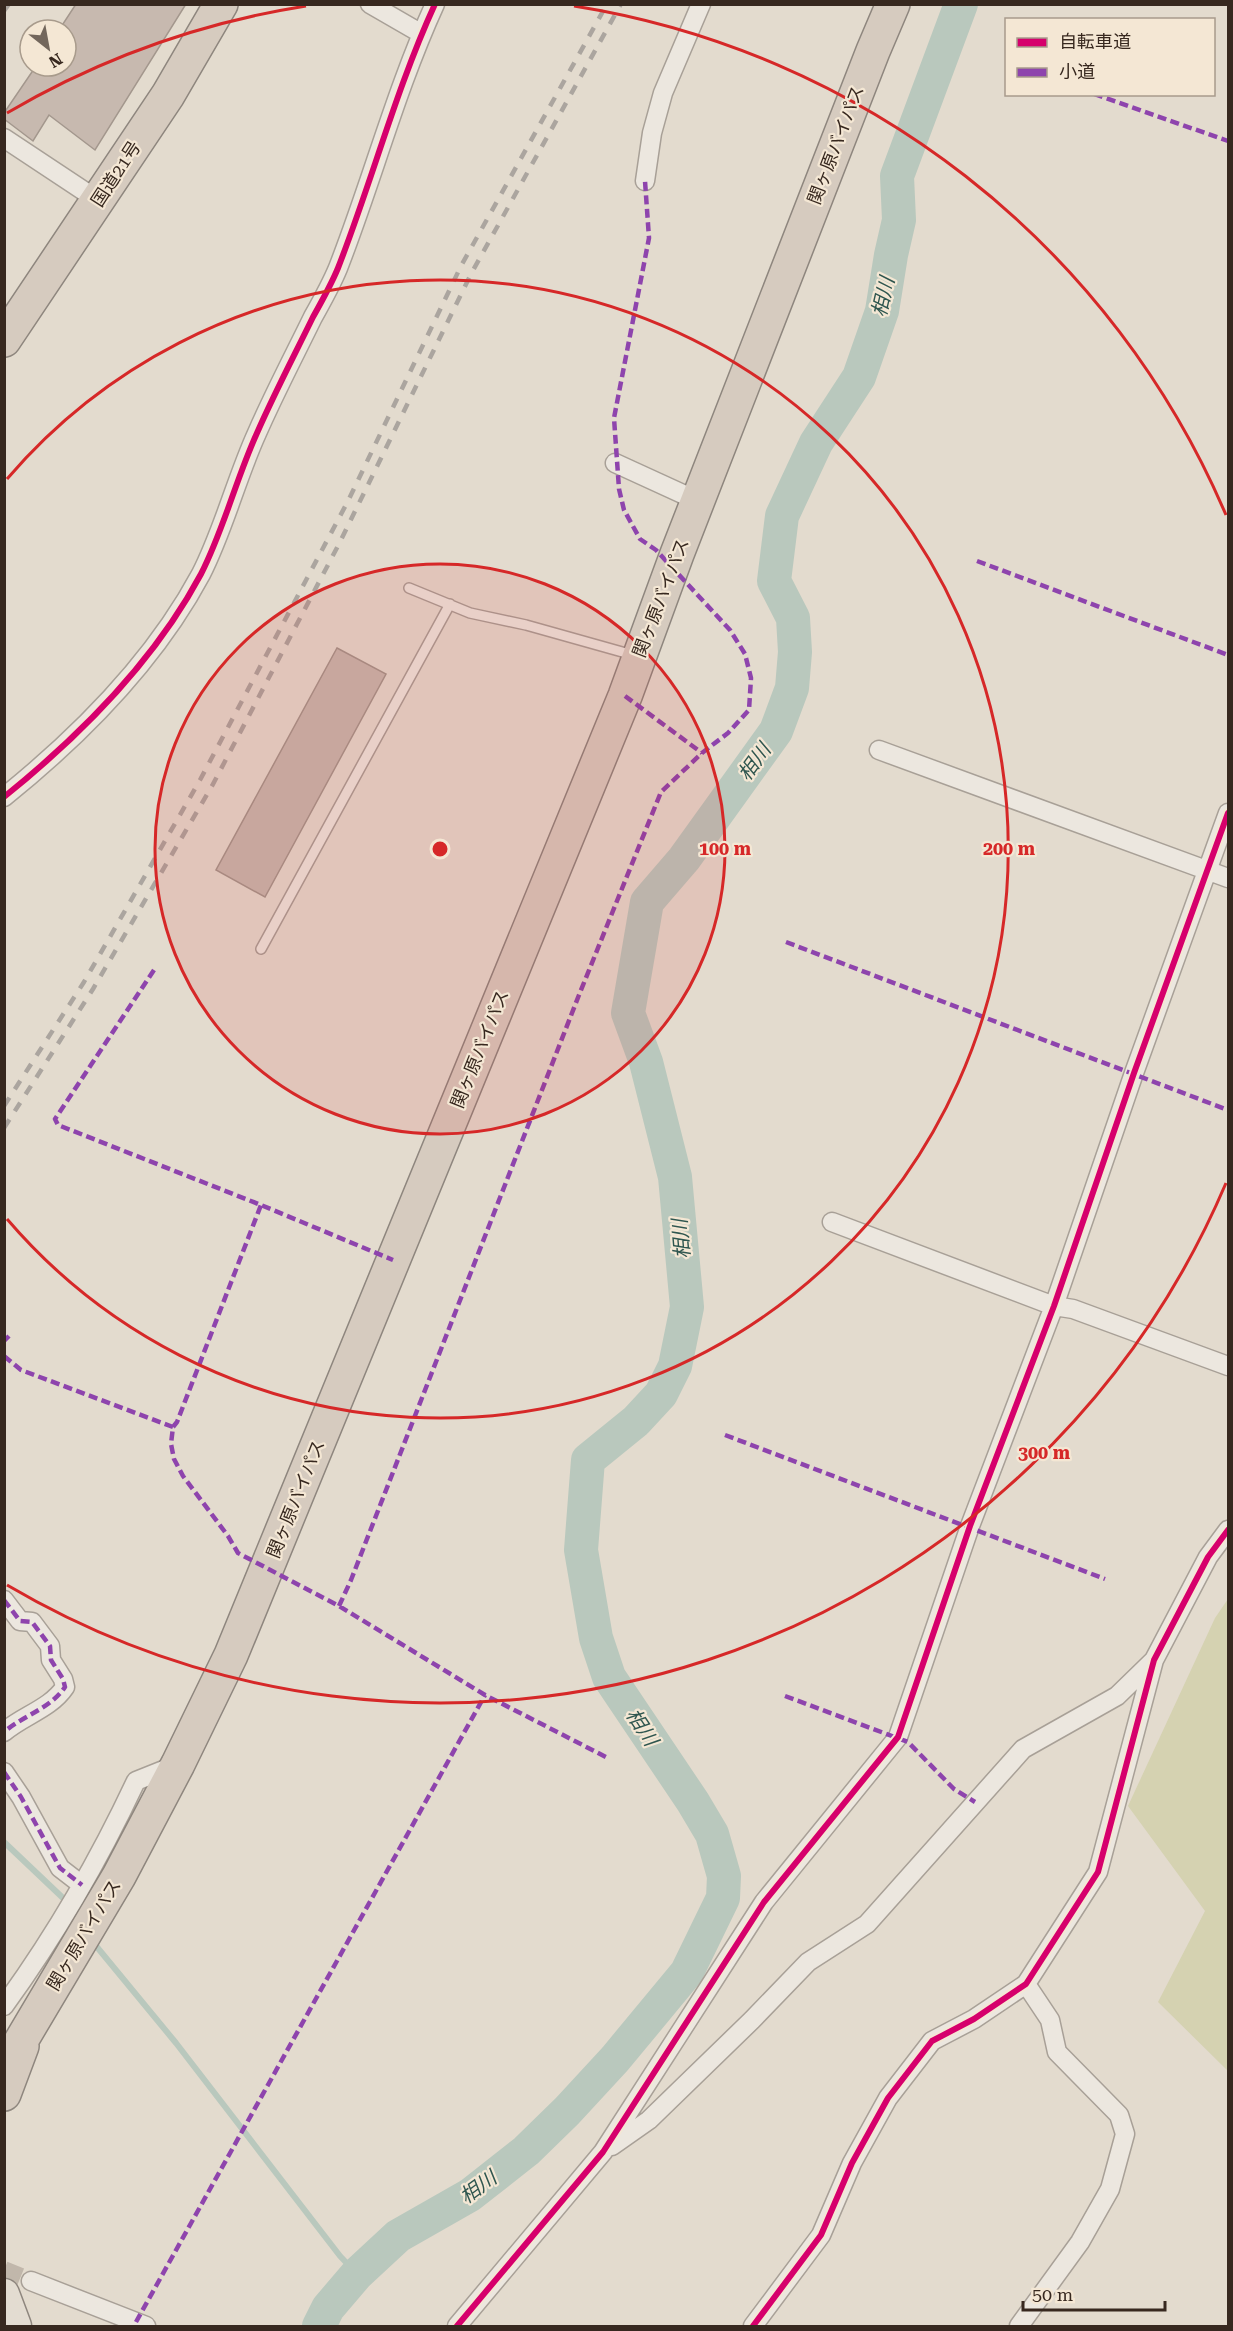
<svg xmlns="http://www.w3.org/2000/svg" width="1233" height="2331" viewBox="0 0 1233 2331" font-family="'Roboto Serif','Noto Sans JP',serif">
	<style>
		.green { fill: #d5d2b1 }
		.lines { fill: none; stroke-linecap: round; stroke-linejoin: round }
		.stream { stroke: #b9c8bd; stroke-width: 6 }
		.river { stroke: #b9c8bd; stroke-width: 34 }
		.building { fill: #c7b9af; stroke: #a3978d; stroke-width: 1.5 }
		.street-tunnel { stroke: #c1b7ab; stroke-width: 18; stroke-dasharray: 18 9; stroke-linecap: butt }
		.lane-casing { stroke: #a8a097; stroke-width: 12 }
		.street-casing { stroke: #a8a097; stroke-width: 21 }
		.primary-casing { stroke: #8e867e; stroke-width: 33 }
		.highway-casing { stroke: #8e867e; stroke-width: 36 }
		.lane { stroke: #ece7df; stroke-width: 9 }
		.street { stroke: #ece7df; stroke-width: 18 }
		.primary { stroke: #e3dcd1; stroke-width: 30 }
		.highway { stroke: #d6cbbf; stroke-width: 33 }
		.rail { stroke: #aba59f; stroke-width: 4.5; stroke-dasharray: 10 10; stroke-linecap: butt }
		.quiet { stroke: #8e44ad; stroke-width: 4.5; stroke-dasharray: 9 4.5; stroke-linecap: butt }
		.cycleway-casing { stroke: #f4e7d4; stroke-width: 10 }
		.cycleway { stroke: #d6006c; stroke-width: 6 }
		.ring { fill: none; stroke: #d62828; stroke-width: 3 }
		.labels { text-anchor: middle; stroke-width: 4.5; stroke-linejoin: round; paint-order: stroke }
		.street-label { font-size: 18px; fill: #37281f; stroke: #f4e7d4 }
		.water-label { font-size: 20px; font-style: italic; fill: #2f564f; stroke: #f4e7d4 }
		.centre { fill: #d62828; stroke: #f4e7d4; stroke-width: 3 }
		.ring-label { font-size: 18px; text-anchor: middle; font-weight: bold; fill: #d62828; stroke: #f4e7d4; stroke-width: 4.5; stroke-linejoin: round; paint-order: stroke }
	</style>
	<rect width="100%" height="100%" fill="#e3dbce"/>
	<path class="green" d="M 1228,1599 L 1228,2071 L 1158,2002 L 1205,1911 L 1128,1806 L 1215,1618 Z"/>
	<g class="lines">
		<path class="stream" d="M 4,1842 L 63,1898 L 80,1922
			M 92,1941 L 176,2043 L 340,2256 L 357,2274"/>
		<path class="river" d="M 319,2326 L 328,2308 L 357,2274 L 398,2236 L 470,2195 L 526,2151 L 567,2111 L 615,2059 L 687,1972 L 723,1898 L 724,1876 L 712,1834 L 693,1802 L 609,1677 L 596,1638 L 581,1550 L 588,1460 L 636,1421 L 661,1394 L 675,1366 L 687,1307 L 675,1177 L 646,1062 L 628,1013 L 647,902 L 684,859 L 776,731 L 792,688 L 795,652 L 793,618 L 774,581 L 782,516 L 816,443 L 859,377 L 882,311 L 891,255 L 899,220 L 897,176 L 961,4"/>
	</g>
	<path class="building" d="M 76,4 L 186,4 L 95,150 L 49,115 L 33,141 L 4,119 L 4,113 L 36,66 L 66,66 L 66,30 L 59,30 Z
		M 337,648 L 386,674 L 265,897 L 216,870 Z"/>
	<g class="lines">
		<path class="street-tunnel" d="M 4,2270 L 31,2281"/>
		<g class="lane-casing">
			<path id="lane" d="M 409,588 L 470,613 L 526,625 L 633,655
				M 261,949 L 450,604"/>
		</g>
		<g class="street-casing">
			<path id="street" d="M 370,4 L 422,34
				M 4,138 L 99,201
				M 645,181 L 652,133 L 663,93 L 701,4
				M 615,463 L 698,501
				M 879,750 L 1228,878
				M 4,797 C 81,735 154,662 201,574 C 224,529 236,479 257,433 C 274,394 294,356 313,317 C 322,301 331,285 338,268 C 372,181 396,89 435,4
				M 832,1222 L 1054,1306 L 1073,1309 L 1228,1366
				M 4,1600 L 20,1621 L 32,1622 L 50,1646 L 51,1660 L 63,1679 L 65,1687 C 50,1709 24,1715 4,1732
				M 4,1772 L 21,1797 L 60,1868 L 82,1885
				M 4,2006 C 55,1936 99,1860 136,1781 L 176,1765
				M 612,2146 L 649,2120 L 752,2020 L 808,1962 L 867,1924 L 1023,1749 L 1117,1696 L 1154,1660
				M 31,2281 L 146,2326
				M 457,2326 L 603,2152 L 764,1902 L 898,1737 L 970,1526 L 1054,1306 L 1134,1073 L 1228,813
				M 753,2326 L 821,2235 L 852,2163 L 888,2098 L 932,2041 L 974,2019 L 1026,1984 L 1098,1872 L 1154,1660 L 1208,1557 L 1228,1530
				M 1019,2326 L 1080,2242 L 1110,2189 L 1125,2134 L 1119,2115 L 1057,2052 L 1050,2020 L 1026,1984"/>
		</g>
		<g class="primary-casing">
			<path id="primary" d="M 4,2294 L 16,2326"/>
		</g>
		<g class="highway-casing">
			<path id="highway" d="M 4,340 L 168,95 L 221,4
				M 4,2064 L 18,2046 L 119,1876 L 178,1764 L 231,1655 L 625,696 L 677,554 L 873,51 L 893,4
				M 4,2094 L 22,2046"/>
		</g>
		<use href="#lane" class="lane"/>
		<use href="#street" class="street"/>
		<use href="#primary" class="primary"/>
		<use href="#highway" class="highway"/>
		<path class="rail" d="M 4,11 L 9,4
			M 4,1106 L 84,982 L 200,780 L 348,501 L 461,266 L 607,4
			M 4,1128 L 93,989 L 212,786 L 340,542 L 471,274 L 621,4"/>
		<path class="quiet" d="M 1094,94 L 1228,141
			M 977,561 L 1228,655
			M 625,696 L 702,753
			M 786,942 L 1228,1110
			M 154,970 L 55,1119 L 58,1125 L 261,1205 L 393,1260
			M 4,1341 L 9,1336
			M 4,1356 L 21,1370 L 173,1427 L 171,1444 L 174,1459 L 183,1476 L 228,1536 L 238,1553 L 339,1606 L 485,1695 L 606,1757
			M 173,1427 L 177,1422 L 261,1205
			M 725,1435 L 1105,1579
			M 4,1600 L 20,1621 L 32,1622 L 50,1646 L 51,1660 L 63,1679 L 65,1687 C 50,1709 24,1715 4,1732
			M 339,1606 L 351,1580 L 579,995 L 661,792 L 702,753 L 728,733 L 749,710 L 751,678 L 745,654 L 730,630 L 656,550 L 640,539 L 624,510 L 619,489 L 614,418 L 649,238 L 645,181
			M 785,1696 L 908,1742 L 954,1789 L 975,1802
			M 4,1772 L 21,1797 L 60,1868 L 82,1885
			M 136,2322 L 485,1695"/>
		<g class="cycleway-casing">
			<path id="cycleway" d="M 4,797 C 81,735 154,662 201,574 C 224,529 236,479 257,433 C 274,394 294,356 313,317 C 322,301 331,285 338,268 C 372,181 396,89 435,4
				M 457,2326 L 603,2152 L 764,1902 L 898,1737 L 970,1526 L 1054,1306 L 1134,1073 L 1228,813
				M 753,2326 L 821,2235 L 852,2163 L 888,2098 L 932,2041 L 974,2019 L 1026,1984 L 1098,1872 L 1154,1660 L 1208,1557 L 1228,1530"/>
		</g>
		<use href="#cycleway" class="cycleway"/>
	</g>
	<circle cx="440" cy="849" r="285" fill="#d62828" fill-opacity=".12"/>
	<g class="ring">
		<circle cx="440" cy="849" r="285"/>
		<path d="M7 479A569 569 0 1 1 7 1219"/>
		<path d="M1226 1183A854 854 0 0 1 7 1585M7 113A854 854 0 0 1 306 6M574 6A854 854 0 0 1 1226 515"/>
	</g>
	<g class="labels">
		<g class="street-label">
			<text transform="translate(836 145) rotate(-69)" y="6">関ヶ原バイパス</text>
			<text transform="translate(116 174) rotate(-57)" y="6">国道21号</text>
			<text transform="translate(661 598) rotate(-69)" y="6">関ヶ原バイパス</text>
			<text transform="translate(480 1049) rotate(-68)" y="6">関ヶ原バイパス</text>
			<text transform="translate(296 1499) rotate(-68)" y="6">関ヶ原バイパス</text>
			<text transform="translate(84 1935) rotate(-59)" y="6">関ヶ原バイパス</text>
		</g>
		<g class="water-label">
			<text transform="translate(883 297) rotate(-77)" y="7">相川</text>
			<text transform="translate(754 762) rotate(-54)" y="7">相川</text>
			<text transform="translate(681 1239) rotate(-95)" y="7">相川</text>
			<text transform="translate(642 1727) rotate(57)" y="7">相川</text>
			<text transform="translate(478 2187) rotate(-36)" y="7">相川</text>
		</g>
	</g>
	<circle cx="440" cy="849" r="9" class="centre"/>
	<g class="ring-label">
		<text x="725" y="855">100 m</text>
		<text x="1009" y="855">200 m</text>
		<text x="1044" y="1459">300 m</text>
	</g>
	<rect width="1233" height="2331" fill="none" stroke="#37281f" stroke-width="12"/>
	<rect x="1005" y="18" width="210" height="78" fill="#f4e7d4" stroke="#a89b8c" stroke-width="1.5"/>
	<rect x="1017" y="38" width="30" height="9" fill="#d6006c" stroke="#a89b8c" stroke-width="1.5"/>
	<text x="1059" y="48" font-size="18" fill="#37281f">自転車道</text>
	<rect x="1017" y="68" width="30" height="9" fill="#8e44ad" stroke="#a89b8c" stroke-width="1.5"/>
	<text x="1059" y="78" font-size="18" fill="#37281f">小道</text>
	<g transform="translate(48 48) rotate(149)"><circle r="28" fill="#f4e7d4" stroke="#a89b8c" stroke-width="1.5"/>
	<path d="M0-4.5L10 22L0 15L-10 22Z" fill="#73675c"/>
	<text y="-9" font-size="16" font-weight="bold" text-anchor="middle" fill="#37281f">N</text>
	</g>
	<path d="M1023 2301v9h142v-9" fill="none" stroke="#37281f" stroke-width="3"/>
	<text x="1032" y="2301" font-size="18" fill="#37281f" stroke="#f4e7d4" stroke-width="4.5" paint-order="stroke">50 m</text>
</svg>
